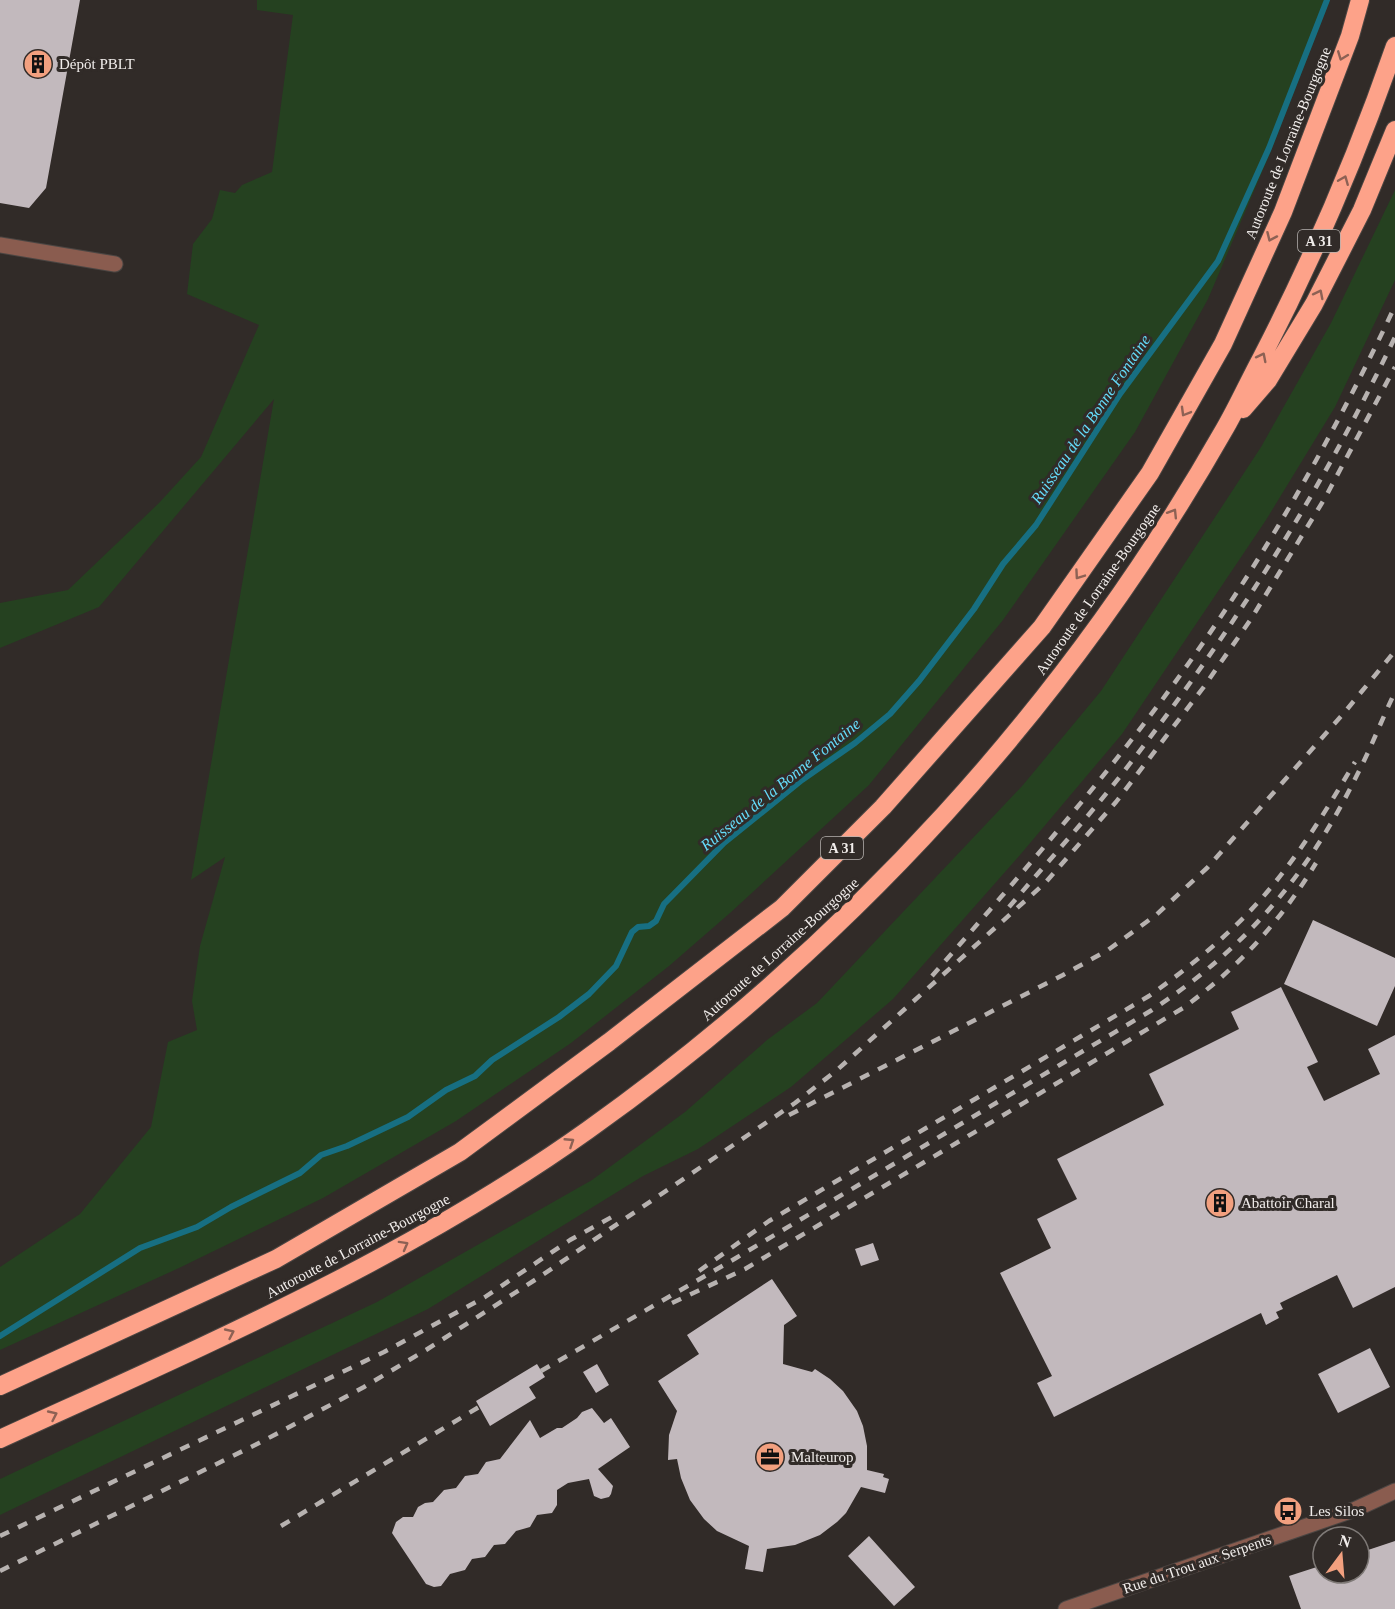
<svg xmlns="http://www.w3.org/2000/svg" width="1395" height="1609" viewBox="0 0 1395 1609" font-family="'Times New Roman',serif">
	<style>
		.green { fill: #254120 }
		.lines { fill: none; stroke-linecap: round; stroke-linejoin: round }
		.stream { stroke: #176f82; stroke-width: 6 }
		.building { fill: #c2b9bd }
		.minor-casing { stroke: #4c4643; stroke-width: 17 }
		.tertiary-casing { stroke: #4c4643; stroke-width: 17 }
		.motorway-casing { stroke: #4c4643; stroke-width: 20 }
		.minor { stroke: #8a5c4f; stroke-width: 15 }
		.tertiary { stroke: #8a5c4f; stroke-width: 15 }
		.motorway { stroke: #fda289; stroke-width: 18 }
		.rail { stroke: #b7b2b0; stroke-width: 4.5; stroke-dasharray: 10 10; stroke-linecap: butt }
		.oneway { stroke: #8d6154 }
		.labels { text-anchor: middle; stroke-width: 6; stroke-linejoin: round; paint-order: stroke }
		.shield { fill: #312b28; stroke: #b7b3b0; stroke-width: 1.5 }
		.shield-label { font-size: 14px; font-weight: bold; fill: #f1edeb }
		.poi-label { font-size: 15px; fill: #f1edeb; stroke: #312b28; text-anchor: start }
		.street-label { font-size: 15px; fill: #f1edeb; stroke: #312b28 }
		.water-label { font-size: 16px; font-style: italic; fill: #65dbf9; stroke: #312b28 }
	</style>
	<rect width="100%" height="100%" fill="#312b28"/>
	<path class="green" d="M 257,0 L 1330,0 L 1271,151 L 1208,299 L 1135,432 L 1003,620 L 869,785 L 730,913 L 669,966 L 571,1043 L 456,1121 L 323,1198 L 179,1268 L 0,1350 L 0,1267 L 80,1214 L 151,1127 L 168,1042 L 197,1030 L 192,1001 L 200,946 L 225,857 L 191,880 L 274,399 L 99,607 L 0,648 L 0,603 L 68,590 L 159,503 L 201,457 L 259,325 L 187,294 L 193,244 L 212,219 L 220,190 L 235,193 L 242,185 L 272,172 L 293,15 L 257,10 Z
		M 1395,190 L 1395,280 L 1335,407 L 1266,520 L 1122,734 L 1020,855 L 893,999 L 791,1087 L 698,1149 L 643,1176 L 428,1309 L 0,1515 L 0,1479 L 377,1302 L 592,1180 L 685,1112 L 767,1040 L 817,1003 L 1023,785 L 1101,691 L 1261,447 L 1331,323 Z"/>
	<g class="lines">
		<path class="stream" d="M 0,1336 L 140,1248 L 197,1227 L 231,1207 L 300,1173 L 321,1155 L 347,1146 L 408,1117 L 446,1090 L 475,1076 L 492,1060 L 559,1017 L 589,994 L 616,966 L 632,932 L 638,927 L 649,926 L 656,921 L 664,904 L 724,843 L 802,780 L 855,743 L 890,714 L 919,681 L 974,609 L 1003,564 L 1036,525 L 1120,394 L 1218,261 L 1269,148 L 1327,0"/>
	</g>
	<path class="building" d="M 0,0 L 80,0 L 46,188 L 29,208 L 0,203 Z
		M 1313,920 L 1395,958 L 1395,986 L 1377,1026 L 1284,984 Z
		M 1281,987 L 1318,1062 L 1307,1067 L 1324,1101 L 1380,1074 L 1368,1049 L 1395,1035 L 1395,1287 L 1353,1308 L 1337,1275 L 1280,1303 L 1283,1309 L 1276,1312 L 1279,1318 L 1266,1325 L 1261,1313 L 1054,1417 L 1037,1383 L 1052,1376 L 1000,1273 L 1051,1248 L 1037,1219 L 1077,1199 L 1057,1159 L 1164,1105 L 1149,1074 L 1239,1029 L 1231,1012 Z
		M 873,1243 L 879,1260 L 861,1266 L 855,1249 Z
		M 772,1279 L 797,1316 L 784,1325 L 783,1364 L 812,1372 L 815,1369 L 830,1379 L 843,1391 L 857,1411 L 863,1426 L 867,1446 L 867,1470 L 884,1474 L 883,1477 L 889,1479 L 885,1493 L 861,1487 L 846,1513 L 837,1522 L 820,1535 L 795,1545 L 767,1549 L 763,1572 L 745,1569 L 749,1546 L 717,1531 L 704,1519 L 690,1500 L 681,1478 L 677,1459 L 668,1460 L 669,1435 L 677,1411 L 658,1381 L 699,1354 L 687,1335 Z
		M 1370,1348 L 1390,1387 L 1338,1413 L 1318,1374 Z
		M 537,1364 L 545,1377 L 529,1387 L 536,1398 L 490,1426 L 476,1401 Z
		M 597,1364 L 609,1385 L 596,1393 L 583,1372 Z
		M 592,1408 L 604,1423 L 611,1418 L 630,1447 L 598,1469 L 613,1486 L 611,1494 L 609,1497 L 601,1499 L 594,1496 L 589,1479 L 568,1483 L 557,1490 L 557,1505 L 552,1513 L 537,1515 L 530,1527 L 516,1531 L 505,1544 L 494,1545 L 485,1557 L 472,1559 L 465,1570 L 450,1574 L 441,1586 L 434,1587 L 426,1584 L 392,1533 L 396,1522 L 403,1517 L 413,1517 L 418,1507 L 425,1503 L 433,1502 L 444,1490 L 456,1488 L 465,1476 L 478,1474 L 486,1462 L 500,1459 L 530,1420 L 540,1438 L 557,1428 L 562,1428 L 577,1418 L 582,1412 Z
		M 869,1536 L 915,1587 L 894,1606 L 848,1556 Z
		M 1395,1541 L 1395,1609 L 1301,1609 L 1289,1576 L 1323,1565 L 1323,1573 L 1359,1573 L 1359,1553 Z"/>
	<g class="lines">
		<g class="minor-casing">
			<path id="minor" d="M 0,245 L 115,264"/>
		</g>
		<g class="tertiary-casing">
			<path id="tertiary" d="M 1066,1609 L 1356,1509 L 1395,1491"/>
		</g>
		<g class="motorway-casing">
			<path id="motorway" d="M 1243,409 L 1268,380 L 1314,304 L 1362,210 L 1395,130
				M 0,1386 L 276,1259 L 460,1152 L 609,1042 L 782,908 L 883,807 L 1042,627 L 1150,473 L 1223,344 L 1283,212 L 1350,36 L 1360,0
				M 0,1439 C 201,1347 407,1259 588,1130 C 848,945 1067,706 1224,430 C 1238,406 1249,381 1262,357 C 1314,256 1358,153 1395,46"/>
		</g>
		<use href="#minor" class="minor"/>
		<use href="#tertiary" class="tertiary"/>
		<use href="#motorway" class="motorway"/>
		<path class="rail" d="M 1009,907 C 1050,859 1093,812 1132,761 C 1234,629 1323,488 1395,337
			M 932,976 C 1011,886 1090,796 1162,700 C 1253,578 1330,444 1395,306
			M 789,1115 L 1063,975 L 1108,950 L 1156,915 L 1207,868 L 1344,713 L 1395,651
			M 699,1271 L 769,1221 L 1149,996 C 1194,964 1238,928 1273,885 C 1304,847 1330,804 1355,762
			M 672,1303 L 745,1269 L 1183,1008 C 1239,967 1280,922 1316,863
			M 541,1371 L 736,1258 L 1152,1010 C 1246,948 1308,875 1357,775 C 1371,748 1382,719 1395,692
			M 281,1526 L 479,1407
			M 0,1536 L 384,1352 L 485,1297 L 570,1240 L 619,1213
			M 0,1571 L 263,1441 L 364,1387 L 426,1350 L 538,1278 L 795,1103 L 837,1070 L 1045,883 L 1116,802 L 1203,688 L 1251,619 L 1325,498 L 1395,367"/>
	</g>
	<defs><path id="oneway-chevron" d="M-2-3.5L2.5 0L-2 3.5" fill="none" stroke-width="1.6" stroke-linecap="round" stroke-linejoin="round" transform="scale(1.5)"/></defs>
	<g class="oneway">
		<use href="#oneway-chevron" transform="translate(1342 56) rotate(111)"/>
		<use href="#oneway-chevron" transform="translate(1344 180) rotate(-68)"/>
		<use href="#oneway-chevron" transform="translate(1271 237) rotate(114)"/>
		<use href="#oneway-chevron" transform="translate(1319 294) rotate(-63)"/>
		<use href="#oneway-chevron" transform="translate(1262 357) rotate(-63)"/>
		<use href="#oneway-chevron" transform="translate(1185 412) rotate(120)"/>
		<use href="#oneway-chevron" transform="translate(1173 513) rotate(-58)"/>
		<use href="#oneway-chevron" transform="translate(1079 575) rotate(125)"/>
		<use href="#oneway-chevron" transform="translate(570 1142) rotate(-33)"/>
		<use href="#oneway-chevron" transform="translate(404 1245) rotate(-29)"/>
		<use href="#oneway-chevron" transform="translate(230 1333) rotate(-25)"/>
		<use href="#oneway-chevron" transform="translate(53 1415) rotate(-25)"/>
	</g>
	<defs>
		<g id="building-disc" transform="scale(1.5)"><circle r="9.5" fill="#f2a07f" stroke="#312b28"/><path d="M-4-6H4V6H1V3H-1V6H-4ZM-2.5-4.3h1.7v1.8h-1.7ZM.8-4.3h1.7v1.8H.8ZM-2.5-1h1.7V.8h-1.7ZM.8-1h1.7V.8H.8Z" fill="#111"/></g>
		<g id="office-disc" transform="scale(1.5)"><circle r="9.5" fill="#f2a07f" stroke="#312b28"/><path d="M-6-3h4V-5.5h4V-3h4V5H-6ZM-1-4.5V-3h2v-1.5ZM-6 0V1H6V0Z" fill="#111"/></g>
		<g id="bus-disc" transform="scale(1.5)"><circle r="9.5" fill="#f2a07f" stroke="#312b28"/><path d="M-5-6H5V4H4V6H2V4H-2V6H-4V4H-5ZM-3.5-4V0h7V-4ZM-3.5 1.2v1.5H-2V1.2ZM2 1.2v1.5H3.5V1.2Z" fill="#111"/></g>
	</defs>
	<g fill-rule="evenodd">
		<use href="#building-disc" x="38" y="64"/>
		<use href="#building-disc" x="1220" y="1203"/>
		<use href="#office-disc" x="770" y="1457"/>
		<use href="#bus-disc" x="1288" y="1511"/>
	</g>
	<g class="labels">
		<g class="shield">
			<rect x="1298" y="230" width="42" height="22" rx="4.5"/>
			<rect x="821" y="837" width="42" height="22" rx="4.5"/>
		</g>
		<g class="shield-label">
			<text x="1319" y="246">A 31</text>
			<text x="842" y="853">A 31</text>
		</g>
		<g class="poi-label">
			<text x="59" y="69">Dépôt PBLT</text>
			<text x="1241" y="1208">Abattoir Charal</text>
			<text x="791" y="1462">Malteurop</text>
			<text x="1309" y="1516">Les Silos</text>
		</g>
		<g class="street-label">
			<text transform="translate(1288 143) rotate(-68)" y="5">Autoroute de Lorraine-Bourgogne</text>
			<text transform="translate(1098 589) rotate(-55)" y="5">Autoroute de Lorraine-Bourgogne</text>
			<text transform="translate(780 949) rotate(-42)" y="5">Autoroute de Lorraine-Bourgogne</text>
			<text transform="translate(358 1246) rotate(-28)" y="5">Autoroute de Lorraine-Bourgogne</text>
			<text transform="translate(1197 1564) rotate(-19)" y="5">Rue du Trou aux Serpents</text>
		</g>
		<g class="water-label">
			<text transform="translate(1090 419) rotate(-56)" y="6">Ruisseau de la Bonne Fontaine</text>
			<text transform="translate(780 784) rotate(-39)" y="6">Ruisseau de la Bonne Fontaine</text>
		</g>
	</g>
	<g transform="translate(1341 1555) rotate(16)"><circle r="28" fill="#312b28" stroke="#7e7976" stroke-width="1.5"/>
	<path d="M0-4.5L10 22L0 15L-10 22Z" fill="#f2a07f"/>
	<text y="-9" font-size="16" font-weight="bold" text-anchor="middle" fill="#f1edeb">N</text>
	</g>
</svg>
